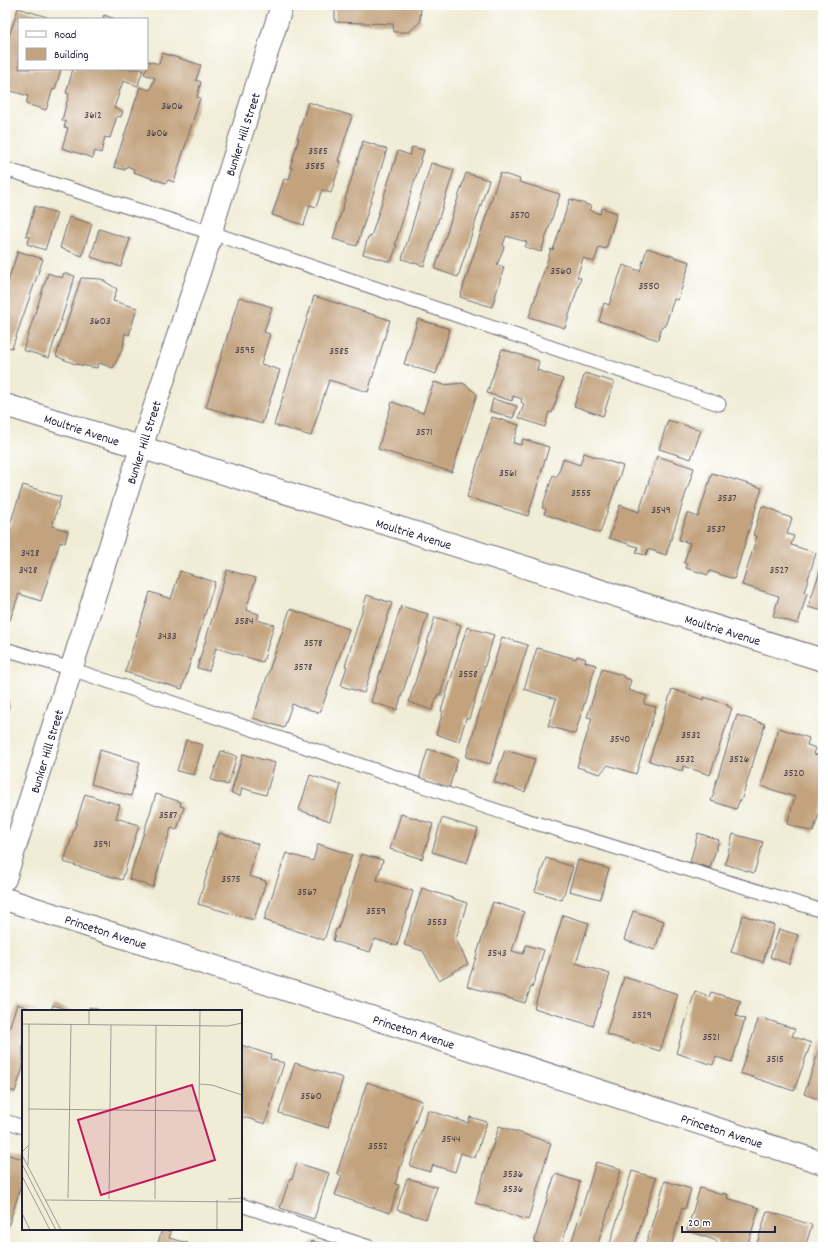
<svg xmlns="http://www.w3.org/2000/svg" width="828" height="1252" viewBox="0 0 828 1252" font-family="Dekko,sans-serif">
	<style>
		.building { fill: #c2a37e }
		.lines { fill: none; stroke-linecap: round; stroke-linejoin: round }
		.service-casing { stroke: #6a6971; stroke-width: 15 }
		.minor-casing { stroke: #6a6971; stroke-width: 24 }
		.service { stroke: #fff; stroke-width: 13 }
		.minor { stroke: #fff; stroke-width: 22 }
		.labels { text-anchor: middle; stroke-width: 3.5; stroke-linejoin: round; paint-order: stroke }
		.number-label { font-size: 11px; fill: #4a424c }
		.street-label { font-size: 13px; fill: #22223b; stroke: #fff }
		.inset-road { fill: none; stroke: #9e9b98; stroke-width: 1 }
		.view { fill: #c2185b; fill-opacity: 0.15; stroke: #c2185b; stroke-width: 2 }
		.inset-edge { fill: none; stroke: #22223b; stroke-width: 2 }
	</style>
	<rect width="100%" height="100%" fill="#fff"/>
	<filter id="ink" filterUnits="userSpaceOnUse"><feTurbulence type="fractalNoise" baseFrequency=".025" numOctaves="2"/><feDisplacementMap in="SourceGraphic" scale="8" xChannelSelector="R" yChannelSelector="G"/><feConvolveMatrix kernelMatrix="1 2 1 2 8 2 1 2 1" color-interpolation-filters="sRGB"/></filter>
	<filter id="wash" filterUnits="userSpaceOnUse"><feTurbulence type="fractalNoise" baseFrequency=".012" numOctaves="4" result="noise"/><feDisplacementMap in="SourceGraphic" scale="16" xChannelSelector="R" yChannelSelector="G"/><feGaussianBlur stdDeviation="0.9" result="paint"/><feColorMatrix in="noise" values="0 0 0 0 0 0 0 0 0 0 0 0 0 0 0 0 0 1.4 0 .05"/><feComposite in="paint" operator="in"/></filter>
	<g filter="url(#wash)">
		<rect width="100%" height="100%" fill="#f0ecd6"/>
		<g id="blocks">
			<path class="building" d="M 335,5 L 421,5 L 420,22 L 409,32 L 394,32 L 393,24 L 335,22 Z
				M 18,8 L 47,17 L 47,19 L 19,19 L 19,69 L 61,69 L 55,90 L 53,89 L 46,110 L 26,104 L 28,96 L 5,89 L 5,49 Z
				M 104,15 L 115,19 L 103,19 Z
				M 162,53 L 201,65 L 196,80 L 201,82 L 197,97 L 200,98 L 174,182 L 168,180 L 166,183 L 133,172 L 134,169 L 127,166 L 125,170 L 114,167 L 140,87 L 150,90 L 155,78 L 144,74 L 146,69 L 147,69 L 148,61 L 159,64 Z
				M 73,69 L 143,69 L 138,86 L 123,81 L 114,108 L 123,111 L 121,117 L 117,116 L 110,138 L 105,137 L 101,153 L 95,151 L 93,158 L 62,148 L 68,128 L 64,127 L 66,122 L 62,120 L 69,94 L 66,93 Z
				M 308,102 L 352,116 L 338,161 L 341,161 L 331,193 L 322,190 L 316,207 L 310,205 L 304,225 L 272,215 L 284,179 L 289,180 L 292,168 L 290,168 L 299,138 L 297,138 Z
				M 363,141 L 387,149 L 357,246 L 333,239 Z
				M 412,147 L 424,150 L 395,245 L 397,245 L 391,262 L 363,254 L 368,237 L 371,237 L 398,151 L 410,155 Z
				M 431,163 L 454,170 L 424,266 L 402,259 Z
				M 466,173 L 489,180 L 458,277 L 435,269 Z
				M 500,173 L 520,179 L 519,182 L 560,194 L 541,252 L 525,247 L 527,242 L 506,236 L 503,245 L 504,247 L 497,265 L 504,267 L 492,307 L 460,297 Z
				M 570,199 L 591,206 L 589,210 L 600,214 L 602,208 L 617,213 L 606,249 L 599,247 L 594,262 L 583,258 L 577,277 L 581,278 L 565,328 L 529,317 L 551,249 L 553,250 Z
				M 35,206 L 57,213 L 45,250 L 27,244 L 30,237 L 26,236 Z
				M 69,217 L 92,224 L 82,256 L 60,248 Z
				M 99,229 L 130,239 L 121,267 L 91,257 Z
				M 647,248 L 690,262 L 678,300 L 674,299 L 665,326 L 662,326 L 658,340 L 599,321 L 604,303 L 609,305 L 623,265 L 640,271 Z
				M 18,251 L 43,259 L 12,348 L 5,346 L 5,290 Z
				M 48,273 L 62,278 L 64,273 L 75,276 L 49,358 L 23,350 Z
				M 81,278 L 101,279 L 117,289 L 113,301 L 137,308 L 129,335 L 125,333 L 123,348 L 113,368 L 99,363 L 97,368 L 75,364 L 56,356 Z
				M 314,296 L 390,320 L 368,392 L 329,380 L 311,436 L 274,425 Z
				M 239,297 L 272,307 L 264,332 L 270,334 L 261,364 L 280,370 L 262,424 L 206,407 Z
				M 418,319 L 450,329 L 436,374 L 404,364 Z
				M 502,349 L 539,361 L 537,370 L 563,379 L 552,413 L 549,412 L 545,427 L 519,418 L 524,404 L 521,402 L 522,399 L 513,396 L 512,401 L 487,393 Z
				M 585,373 L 614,382 L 603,416 L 574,406 Z
				M 434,382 L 444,385 L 463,383 L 477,394 L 452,472 L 378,449 L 392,402 L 423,413 Z
				M 493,399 L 517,406 L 513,418 L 490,411 Z
				M 492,417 L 519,425 L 513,443 L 521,445 L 523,439 L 549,447 L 528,516 L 467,497 Z
				M 668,420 L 701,430 L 691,459 L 659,449 Z
				M 584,453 L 623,466 L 600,533 L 544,514 L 546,509 L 542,508 L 553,475 L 557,477 L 563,459 L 580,465 Z
				M 657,456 L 694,468 L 666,555 L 648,549 L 646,555 L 636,553 L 638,547 L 609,538 L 620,505 L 639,512 Z
				M 712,473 L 762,488 L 734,579 L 710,571 L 708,575 L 686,568 L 687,564 L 684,563 L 690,543 L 679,540 L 687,513 L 698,517 Z
				M 23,485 L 61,497 L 52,526 L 68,531 L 65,543 L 60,542 L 41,601 L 19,594 L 10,620 L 5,619 L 5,526 L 9,527 Z
				M 762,506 L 777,511 L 777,513 L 792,518 L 787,534 L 794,536 L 791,545 L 816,553 L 804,592 L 807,593 L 798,624 L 773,616 L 779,596 L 742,585 L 757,536 L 753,535 Z
				M 823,562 L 823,611 L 808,607 Z
				M 227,570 L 256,578 L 246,610 L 259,614 L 257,620 L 274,625 L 263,662 L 216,648 L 209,671 L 197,668 Z
				M 180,571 L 215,582 L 182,689 L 125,672 L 150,592 L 171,599 Z
				M 367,595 L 392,603 L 364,693 L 341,686 L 347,666 L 345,666 Z
				M 401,606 L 428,614 L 397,710 L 371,702 Z
				M 290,609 L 349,629 L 320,713 L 292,704 L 284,728 L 253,718 Z
				M 435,617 L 461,625 L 440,695 L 438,694 L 432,710 L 409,702 Z
				M 467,627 L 494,635 L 469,719 L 466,718 L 459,742 L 436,734 L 443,712 L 441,711 Z
				M 502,637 L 528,645 L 490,764 L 466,757 Z
				M 537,648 L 576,659 L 577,656 L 586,659 L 585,662 L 596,665 L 575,734 L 548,726 L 556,699 L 524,689 Z
				M 602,669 L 624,676 L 623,677 L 631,680 L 628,690 L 647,696 L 644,704 L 656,707 L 636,774 L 608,765 L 600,774 L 577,767 L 592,718 L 587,717 Z
				M 672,689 L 704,700 L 704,697 L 728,705 L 727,706 L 732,708 L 710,775 L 683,766 L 682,771 L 649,761 Z
				M 8,701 L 9,706 L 5,715 L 5,702 Z
				M 737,715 L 765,724 L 741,801 L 740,800 L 736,809 L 711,801 L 714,793 L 713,792 Z
				M 779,728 L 809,738 L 807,745 L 816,748 L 814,754 L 823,757 L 823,802 L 813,832 L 787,824 L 795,797 L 761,786 Z
				M 186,740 L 203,745 L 194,775 L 177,771 Z
				M 428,749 L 458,759 L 449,788 L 419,779 Z
				M 100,750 L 140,762 L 131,796 L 91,784 Z
				M 505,750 L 535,759 L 525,792 L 494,782 Z
				M 221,751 L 237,756 L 228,785 L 211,780 Z
				M 243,754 L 275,763 L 266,795 L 242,788 L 240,796 L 231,793 Z
				M 310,775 L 341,785 L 330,821 L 299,810 Z
				M 85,794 L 120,805 L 116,818 L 139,825 L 122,880 L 64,862 Z
				M 156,794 L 181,802 L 180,806 L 184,807 L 177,830 L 171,828 L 153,887 L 129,879 Z
				M 401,814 L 433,824 L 422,859 L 390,849 Z
				M 442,818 L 478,829 L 467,863 L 432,852 Z
				M 219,833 L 258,844 L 249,876 L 266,881 L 254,920 L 198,904 Z
				M 698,833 L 719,840 L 710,868 L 690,862 Z
				M 733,834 L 763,842 L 754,873 L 725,864 Z
				M 318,844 L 352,855 L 324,940 L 264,920 L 286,853 L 313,861 Z
				M 361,854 L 383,860 L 377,880 L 413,891 L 397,946 L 375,939 L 370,952 L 333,941 L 336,929 L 338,929 Z
				M 546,858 L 573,867 L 562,900 L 535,891 Z
				M 578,860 L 609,869 L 600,899 L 569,891 Z
				M 422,888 L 467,903 L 456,939 L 468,964 L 439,980 L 423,951 L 404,945 Z
				M 493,902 L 524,912 L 512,951 L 523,954 L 526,945 L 544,950 L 532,988 L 531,987 L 525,1003 L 467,986 Z
				M 633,911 L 664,921 L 655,950 L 624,940 Z
				M 563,915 L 589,923 L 576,963 L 610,974 L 593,1026 L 534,1008 Z
				M 743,915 L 774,925 L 763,962 L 731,952 Z
				M 779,929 L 798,935 L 789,964 L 770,957 Z
				M 624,977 L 678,994 L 660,1051 L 606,1034 Z
				M 695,991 L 706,995 L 705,996 L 709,997 L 711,992 L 741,1001 L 736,1016 L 745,1019 L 732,1062 L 716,1057 L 713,1065 L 676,1053 Z
				M 17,1004 L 38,1011 L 23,1011 L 23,1067 L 15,1092 L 5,1088 L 5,1041 Z
				M 53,1005 L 72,1011 L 51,1011 Z
				M 90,1007 L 103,1011 L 89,1011 Z
				M 759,1017 L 795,1029 L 792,1036 L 811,1043 L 794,1091 L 740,1073 Z
				M 823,1038 L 823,1101 L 804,1094 Z
				M 241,1045 L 271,1055 L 270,1059 L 284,1063 L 265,1124 L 241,1116 Z
				M 295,1063 L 343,1078 L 328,1128 L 279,1113 Z
				M 367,1082 L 422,1101 L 395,1184 L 399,1185 L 390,1213 L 335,1195 L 342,1176 L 337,1173 Z
				M 428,1110 L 468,1123 L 470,1117 L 487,1122 L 475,1158 L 461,1153 L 455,1172 L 433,1165 L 430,1172 L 410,1166 Z
				M 499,1126 L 551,1143 L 528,1220 L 475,1203 Z
				M 5,1154 L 23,1159 L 23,1179 L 5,1237 Z
				M 596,1162 L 621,1169 L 597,1247 L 570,1247 Z
				M 297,1163 L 329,1173 L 314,1219 L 280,1208 L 290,1178 L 292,1179 Z
				M 632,1171 L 656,1178 L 634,1247 L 609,1247 Z
				M 555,1174 L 580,1182 L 561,1247 L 550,1247 L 534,1242 Z
				M 407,1178 L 437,1187 L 426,1219 L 397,1210 Z
				M 665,1181 L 691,1189 L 685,1209 L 682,1208 L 671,1247 L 645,1247 Z
				M 700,1188 L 722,1195 L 723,1193 L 728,1195 L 727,1198 L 759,1208 L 747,1247 L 725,1247 L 726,1243 L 724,1243 L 723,1246 L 717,1244 L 717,1241 L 687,1230 Z
				M 767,1211 L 812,1225 L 805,1247 L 756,1247 Z
				M 162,1229 L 171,1232 L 169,1238 L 188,1243 L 187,1247 L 157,1247 Z
				M 312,1241 L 331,1247 L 310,1247 Z"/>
		</g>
	</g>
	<g filter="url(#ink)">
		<use href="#blocks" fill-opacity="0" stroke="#6a6971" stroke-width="1"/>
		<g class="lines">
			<g class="service-casing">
				<path id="service" d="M 5,169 L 212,233 L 719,404
					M 5,649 L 71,669 L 513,816 L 823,911
					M 5,1121 L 23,1127
					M 241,1205 L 369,1247"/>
			</g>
			<g class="minor-casing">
				<path id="minor" d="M 5,405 L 823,660
					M 5,879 L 141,448 L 212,233 L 213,224 L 282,5
					M 5,899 L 823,1163"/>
			</g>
			<use href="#service" class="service"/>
			<use href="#minor" class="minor"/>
		</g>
	</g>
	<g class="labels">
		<g class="number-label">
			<text x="172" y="109">3606</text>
			<text x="93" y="118">3612</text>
			<text x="157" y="136">3606</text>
			<text x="318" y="154">3585</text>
			<text x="315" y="169">3585</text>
			<text x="520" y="218">3570</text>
			<text x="561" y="274">3560</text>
			<text x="649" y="289">3550</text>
			<text x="100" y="324">3603</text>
			<text x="245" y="353">3595</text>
			<text x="339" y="354">3585</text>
			<text x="424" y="435">3571</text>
			<text x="508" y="476">3561</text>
			<text x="581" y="496">3555</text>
			<text x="727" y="501">3537</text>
			<text x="661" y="513">3549</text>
			<text x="716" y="532">3537</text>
			<text x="30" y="556">3428</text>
			<text x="28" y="573">3428</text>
			<text x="779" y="573">3527</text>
			<text x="244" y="624">3584</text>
			<text x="167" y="639">3433</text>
			<text x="313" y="646">3578</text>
			<text x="303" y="670">3578</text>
			<text x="468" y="677">3558</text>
			<text x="691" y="738">3532</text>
			<text x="620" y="742">3540</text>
			<text x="685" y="762">3532</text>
			<text x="739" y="762">3526</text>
			<text x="794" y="776">3520</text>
			<text x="168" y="818">3587</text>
			<text x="102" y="847">3591</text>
			<text x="231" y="882">3575</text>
			<text x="307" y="895">3567</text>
			<text x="376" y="914">3559</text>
			<text x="437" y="925">3553</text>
			<text x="497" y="956">3543</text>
			<text x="642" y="1018">3529</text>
			<text x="711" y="1040">3521</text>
			<text x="775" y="1062">3515</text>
			<text x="311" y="1099">3560</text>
			<text x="451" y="1142">3544</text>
			<text x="378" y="1149">3552</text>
			<text x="513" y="1177">3536</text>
			<text x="513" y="1192">3536</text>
		</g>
		<g class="street-label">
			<text transform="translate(242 134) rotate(-72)" y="5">Bunker Hill Street</text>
			<text transform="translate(82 429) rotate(18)" y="5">Moultrie Avenue</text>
			<text transform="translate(143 442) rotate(-72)" y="5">Bunker Hill Street</text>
			<text transform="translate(414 533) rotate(17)" y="5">Moultrie Avenue</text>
			<text transform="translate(723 629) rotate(17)" y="5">Moultrie Avenue</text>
			<text transform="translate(46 751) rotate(-73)" y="5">Bunker Hill Street</text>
			<text transform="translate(106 931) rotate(18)" y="5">Princeton Avenue</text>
			<text transform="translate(414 1031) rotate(18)" y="5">Princeton Avenue</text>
			<text transform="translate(722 1130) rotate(18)" y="5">Princeton Avenue</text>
		</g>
	</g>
	<g transform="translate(22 1010)">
		<rect width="220" height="220" fill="#f0ecd6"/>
		<path class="inset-road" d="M 67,0 L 67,14M 0,14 L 206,16 L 220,13M 177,74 L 190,75 L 220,85M 6,99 L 177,101 L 178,0M 0,142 L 7,135 L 7,14M 0,145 L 39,220M 0,154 L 34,220M 6,155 L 7,135M 0,166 L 28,220M 46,188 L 49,14M 87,189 L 89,15M 133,189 L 134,15M 206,189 L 220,188M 23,190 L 220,192M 0,203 L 8,220M 195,220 L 195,190"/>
		<path class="view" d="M 170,75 L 193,150 L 79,185 L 56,110 Z"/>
		<rect width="220" height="220" class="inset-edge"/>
	</g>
	<rect width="828" height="1252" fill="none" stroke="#fff" stroke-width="20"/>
	<rect x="18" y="18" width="130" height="52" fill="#ffffff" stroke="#a7a7b1"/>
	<rect x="26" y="31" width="20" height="6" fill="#ffffff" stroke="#a7a7b1"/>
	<text x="54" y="38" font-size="12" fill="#22223b">Road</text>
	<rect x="26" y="48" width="20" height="12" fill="#c2a37e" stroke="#a7a7b1"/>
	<text x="54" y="58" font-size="12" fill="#22223b">Building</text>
	<path d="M682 1226v6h93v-6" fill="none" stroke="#22223b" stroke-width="2"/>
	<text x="688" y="1226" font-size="12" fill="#22223b" stroke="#ffffff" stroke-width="3" paint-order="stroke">20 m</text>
</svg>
